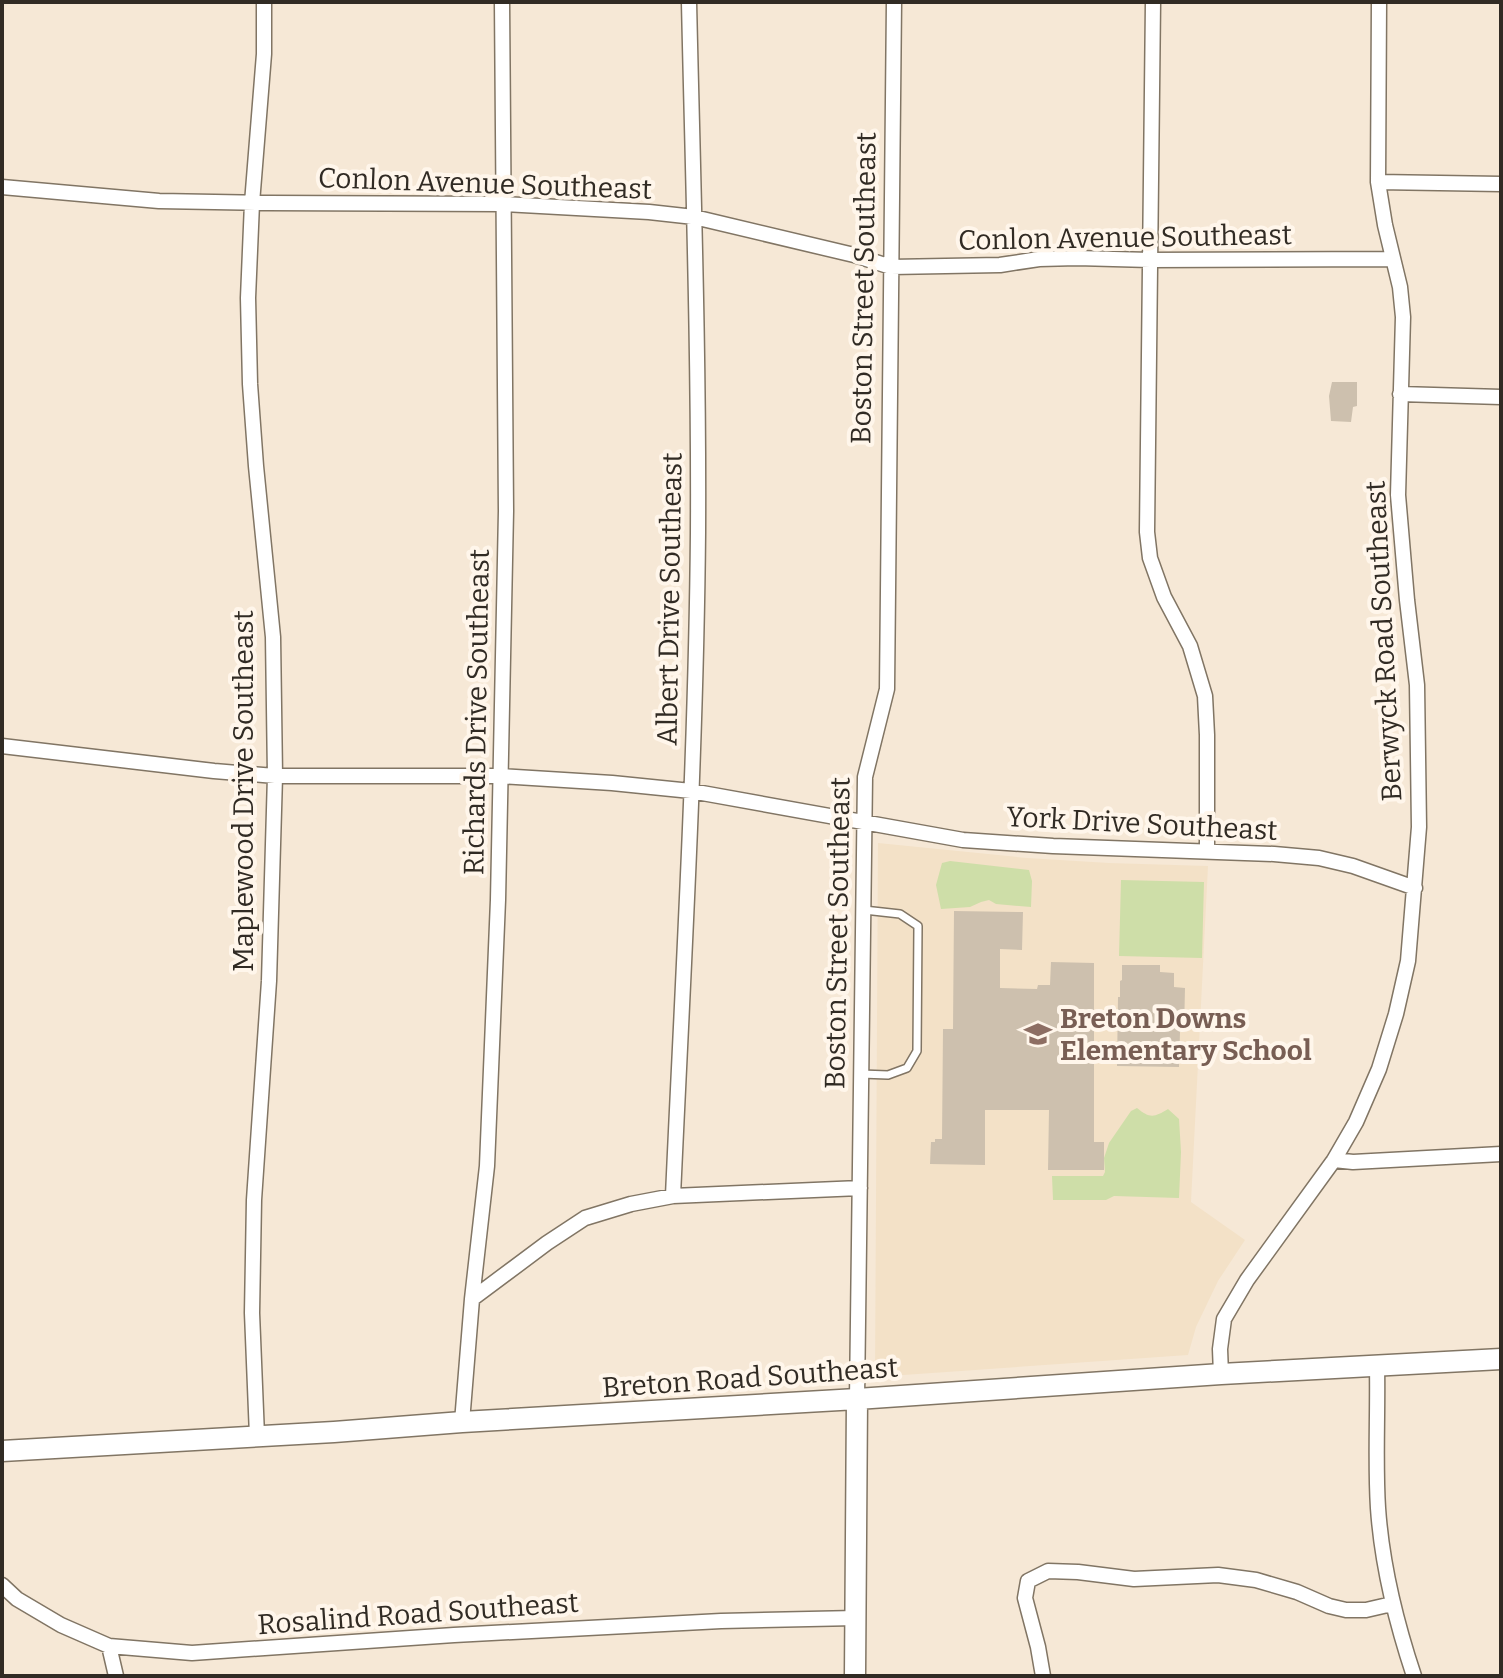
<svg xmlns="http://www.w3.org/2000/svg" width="1503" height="1678" viewBox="0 0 1503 1678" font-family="Bitter,serif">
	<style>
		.built { fill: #f3e1c7 }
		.green { fill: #cedea8 }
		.building { fill: #cdc0ae }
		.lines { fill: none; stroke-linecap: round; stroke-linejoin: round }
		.lane-casing { stroke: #817564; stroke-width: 10 }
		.street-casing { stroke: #817564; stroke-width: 17 }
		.secondary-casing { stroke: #817564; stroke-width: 23 }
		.lane { stroke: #fff; stroke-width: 7 }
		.street { stroke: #fff; stroke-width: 14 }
		.secondary { stroke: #fff; stroke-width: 20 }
		.labels { text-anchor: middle; stroke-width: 8; stroke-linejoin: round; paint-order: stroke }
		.street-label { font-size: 28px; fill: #312b24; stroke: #fff6eb }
		.education-label { font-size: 28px; font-weight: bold; fill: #785e54; stroke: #fff6eb; text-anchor: start }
	</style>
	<rect width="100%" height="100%" fill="#f6e8d6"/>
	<path class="built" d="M 878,843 L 1027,858 L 1109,863 L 1208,866 L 1191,1202 L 1245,1240 L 1218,1281 L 1196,1327 L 1188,1355 L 875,1377 Z"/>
	<path class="green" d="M 950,861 L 1029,870 L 1032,881 L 1031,907 L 996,904 L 989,900 L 981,902 L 970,907 L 941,909 L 936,885 L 942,863 Z
		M 1121,880 L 1204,882 L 1202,958 L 1119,956 Z
		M 1137,1108 C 1150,1119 1155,1117 1168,1109 L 1179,1119 L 1181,1152 L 1179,1198 L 1114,1196 L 1106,1200 L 1053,1200 L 1052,1176 L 1103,1176 L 1105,1172 L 1104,1158 L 1109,1143 L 1131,1111 Z"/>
	<path class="building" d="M 1332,382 L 1357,382 L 1357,406 L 1353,407 L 1351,422 L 1331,421 L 1329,396 Z
		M 954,911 L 1023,912 L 1022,950 L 1000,949 L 1000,988 L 1037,989 L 1038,985 L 1050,985 L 1051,962 L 1094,963 L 1094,1142 L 1104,1142 L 1104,1170 L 1048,1170 L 1049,1110 L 985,1110 L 985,1165 L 930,1164 L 931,1142 L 935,1142 L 935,1139 L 942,1139 L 943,1029 L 953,1029 Z
		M 1122,965 L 1160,965 L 1160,972 L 1174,973 L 1174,987 L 1185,988 L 1184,1032 L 1180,1032 L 1179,1067 L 1117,1066 L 1118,997 L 1120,997 L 1120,981 L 1122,980 Z"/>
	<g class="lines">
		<g class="lane-casing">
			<path id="lane" d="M 861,1074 L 888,1075 L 907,1068 L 917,1051 L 918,926 L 900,914 L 864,910"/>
		</g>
		<g class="street-casing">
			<path id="street" d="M 1153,2 L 1147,532 L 1150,558 L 1164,597 L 1190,646 L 1205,696 L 1207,735 L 1207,850
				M 1378,182 L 1501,184
				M 2,187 L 159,201 L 268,203 L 503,204 L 649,212 L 694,217 L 854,255 L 891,267 L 1000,265 L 1039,259 L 1077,258 L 1150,260 L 1393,259
				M 1400,394 L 1501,397
				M 2,746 L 214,771 L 275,776 L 500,776 L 612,783 L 691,791 L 963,840 L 1053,846 L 1274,854 L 1319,858 L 1353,866 L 1415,888
				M 1334,1160 L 1353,1162 L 1501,1154
				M 673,1196 C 683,975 696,754 698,533 C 699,356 693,179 689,2
				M 472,1299 L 547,1243 L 585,1218 L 631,1204 L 673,1196 L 860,1188
				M 1377,1367 C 1378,1414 1375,1461 1378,1508 C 1382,1566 1396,1622 1414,1676
				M 1221,1374 L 1220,1349 L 1224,1319 L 1247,1280 L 1334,1160 L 1356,1122 L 1379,1069 L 1396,1014 L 1408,961 L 1419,827 L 1417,685 L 1407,600 L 1398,495 L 1403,317 L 1400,287 L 1385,225 L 1378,182 L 1379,2
				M 857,1399 L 865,777 L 887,689 L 894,2
				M 462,1422 L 472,1299 L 487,1166 L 498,900 L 506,511 L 502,2
				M 257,1436 L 252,1313 L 254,1200 L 269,981 L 275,776 L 273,637 L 256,466 L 250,384 L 248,298 L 252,203 L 264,54 L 264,2
				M 2,1585 L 17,1599 L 61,1625 L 109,1646 L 192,1653 L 454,1635 L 721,1621 L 856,1618
				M 109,1646 L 116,1676
				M 1043,1676 L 1038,1647 L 1025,1598 L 1028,1581 L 1048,1571 L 1078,1572 L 1134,1579 L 1218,1575 L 1256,1580 L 1297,1592 L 1329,1606 L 1346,1610 L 1366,1610 L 1392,1604"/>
		</g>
		<g class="secondary-casing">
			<path id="secondary" d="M 2,1451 L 334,1432 L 462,1422 L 857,1399 L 1221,1374 L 1501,1359
				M 855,1676 L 857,1399"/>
		</g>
		<use href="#lane" class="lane"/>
		<use href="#street" class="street"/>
		<use href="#secondary" class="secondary"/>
	</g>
	<defs>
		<g id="school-bare" transform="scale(2.16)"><path d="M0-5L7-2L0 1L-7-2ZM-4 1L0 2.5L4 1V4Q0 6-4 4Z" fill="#8d6e63" stroke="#fff6eb" stroke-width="2.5" paint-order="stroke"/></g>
	</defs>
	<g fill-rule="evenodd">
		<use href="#school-bare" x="1038" y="1034"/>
	</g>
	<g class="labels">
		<g class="street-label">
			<text transform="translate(485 183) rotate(2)" y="10">Conlon Avenue Southeast</text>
			<text transform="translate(1125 237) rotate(-1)" y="10">Conlon Avenue Southeast</text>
			<text transform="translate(863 288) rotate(-89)" y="10">Boston Street Southeast</text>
			<text transform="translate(669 599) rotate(-89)" y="10">Albert Drive Southeast</text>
			<text transform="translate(1383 641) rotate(-93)" y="10">Berwyck Road Southeast</text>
			<text transform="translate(476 712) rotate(-89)" y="10">Richards Drive Southeast</text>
			<text transform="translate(243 791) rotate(-90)" y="10">Maplewood Drive Southeast</text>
			<text transform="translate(1142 823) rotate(3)" y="10">York Drive Southeast</text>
			<text transform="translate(837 933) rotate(-89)" y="10">Boston Street Southeast</text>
			<text transform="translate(750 1377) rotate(-4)" y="10">Breton Road Southeast</text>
			<text transform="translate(418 1613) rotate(-4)" y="10">Rosalind Road Southeast</text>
		</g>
		<g class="education-label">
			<text x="1060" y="1028">Breton Downs<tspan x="1060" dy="32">Elementary School</tspan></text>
		</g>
	</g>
	<rect width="1503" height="1678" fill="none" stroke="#312b24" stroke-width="8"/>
</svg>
